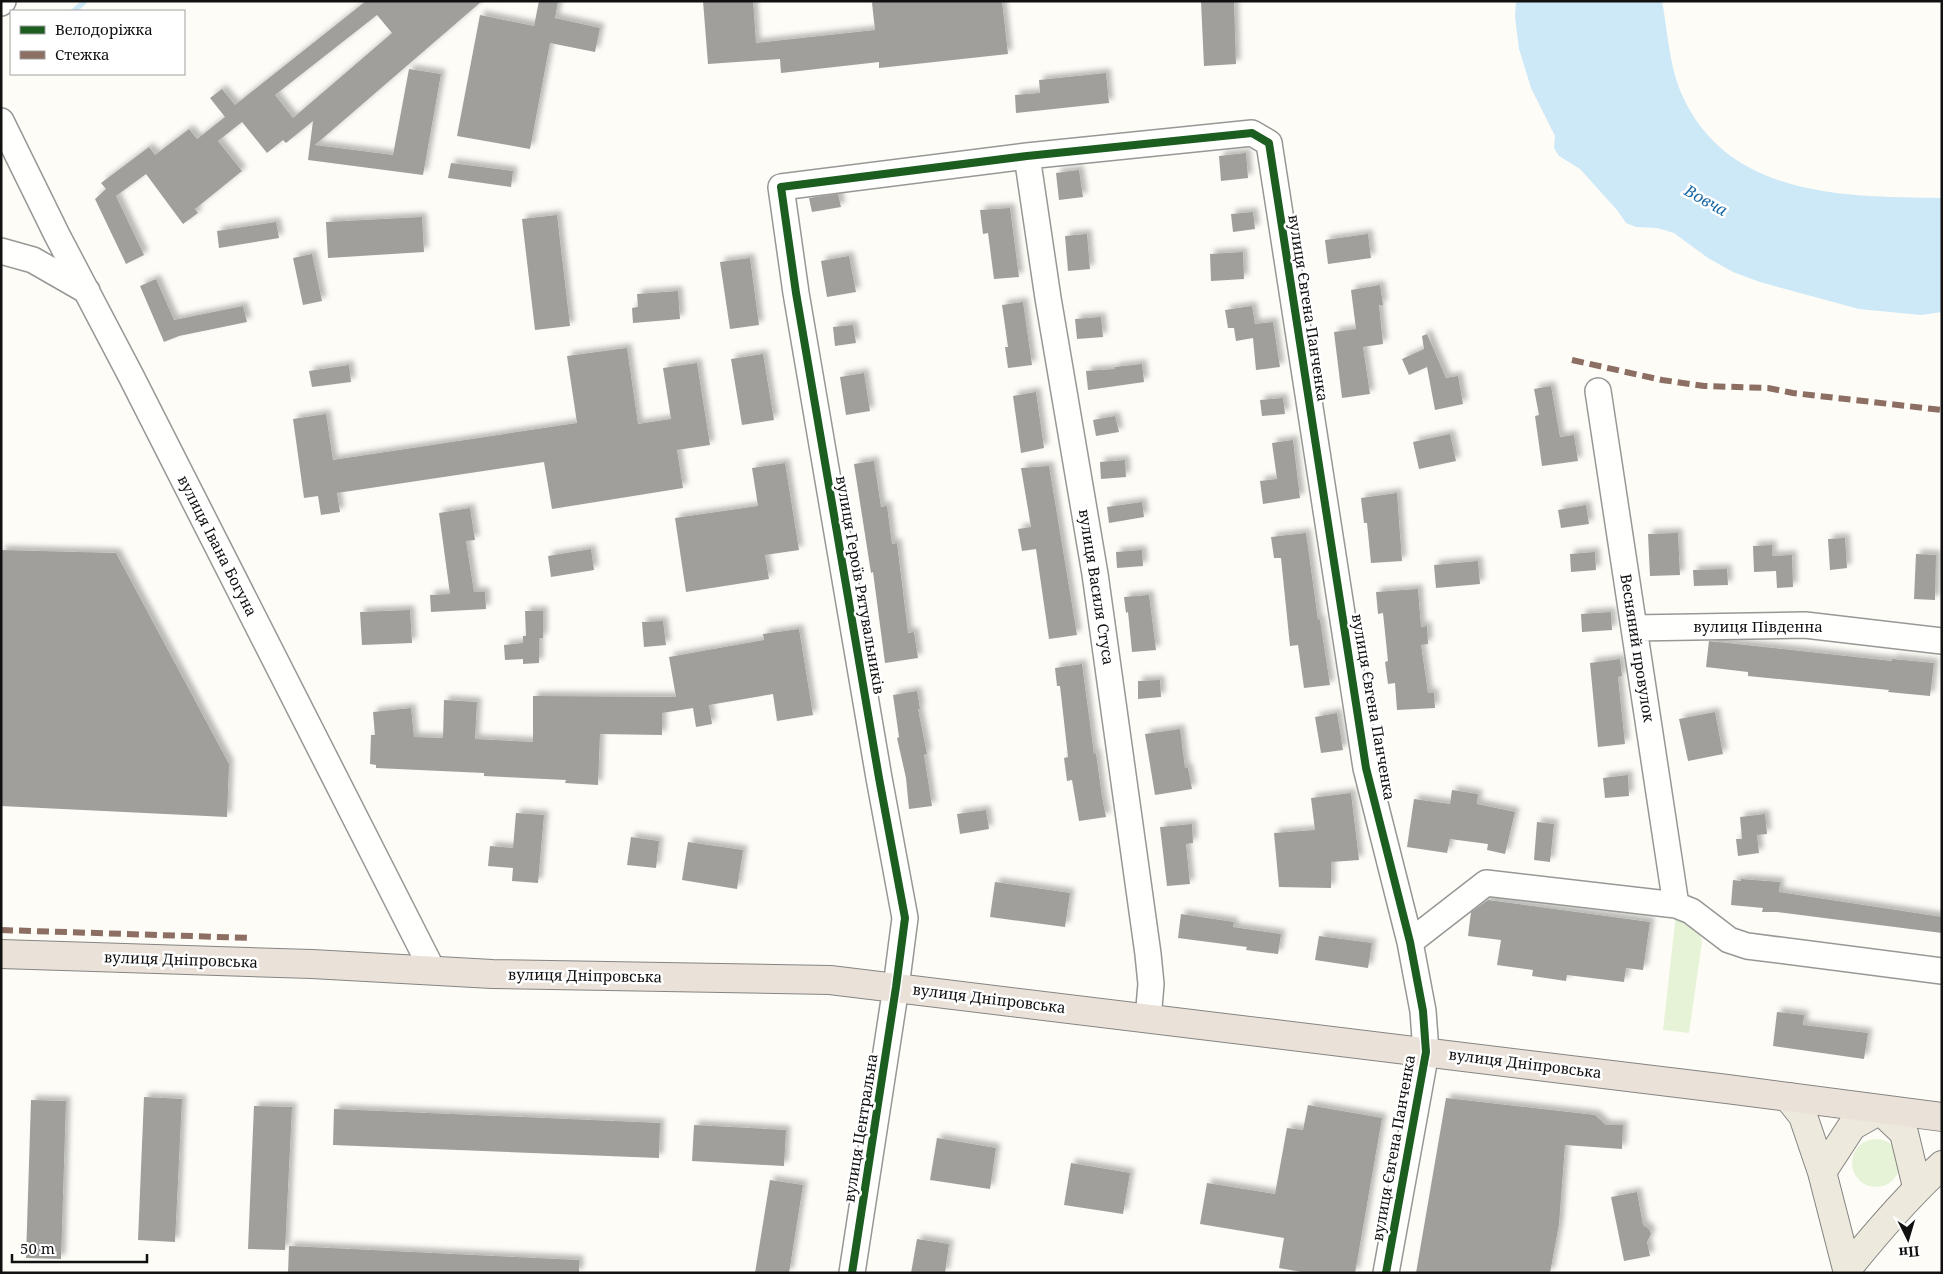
<svg xmlns="http://www.w3.org/2000/svg" width="1943" height="1274" viewBox="0 0 1943 1274" font-family="'Noto Serif',serif">
	<style>
		.green { fill: #e7f3d7 }
		.water { fill: #cde8f7 }
		.lines { fill: none; stroke-linecap: round; stroke-linejoin: round }
		.stream { stroke: #cde8f7; stroke-width: 5.5 }
		.building { fill: #a19f9c; fill-rule: evenodd; filter: url(#shadow) }
		.minor-casing { stroke: #979795; stroke-width: 28 }
		.major-casing { stroke: #858482; stroke-width: 30 }
		.highway-casing { stroke: #858482; stroke-width: 30 }
		.minor { stroke: #fffffe; stroke-width: 25 }
		.major { stroke: #ede9dc; stroke-width: 28 }
		.highway { stroke: #eae1d8; stroke-width: 28 }
		.quiet { stroke: #8d6e63; stroke-width: 6; stroke-dasharray: 12 6; stroke-linecap: butt }
		.cycleway-casing { stroke: #fff; stroke-width: 11 }
		.cycleway { stroke: #1b5e20; stroke-width: 8 }
		.labels { text-anchor: middle; stroke-width: 5; stroke-linejoin: round; paint-order: stroke }
		.street-label { font-size: 15px; fill: #111; stroke: #fff }
		.water-label { font-size: 16px; font-style: italic; fill: #1768a6; stroke: #fff }
	</style>
	<defs>
		<filter id="shadow"><feDropShadow dx="4.5" dy="-4.5" stdDeviation="2.5" flood-color="#0004"/></filter>
	</defs>
	<rect width="100%" height="100%" fill="#fdfcf7"/>
	<path class="green" d="M 1676,914 L 1698,929 L 1702,942 L 1689,1033 L 1663,1030 Z
		M1852 1163a24 24 0 1 1 48 0a24 24 0 1 1-48 0Z"/>
	<path class="water" d="M 1516,1 L 1662,1 C 1668,33 1669,67 1683,97 C 1730,198 1846,197 1942,198 L 1942,312 L 1921,315 L 1859,309 L 1760,282 L 1733,272 L 1708,258 L 1674,233 L 1657,228 L 1636,227 L 1626,223 L 1617,210 L 1580,169 L 1559,156 L 1554,148 L 1555,136 L 1531,88 L 1519,49 L 1515,17 Z"/>
	<g class="lines">
		<path class="stream" d="M 74,11 L 85,1"/>
	</g>
	<path class="building" d="M 366,1 L 482,1 L 315,145 L 393,155 L 409,69 L 441,74 L 423,175 L 308,160 L 313,121 L 286,143 L 283,140 L 267,153 L 242,122 L 218,141 L 242,171 L 195,209 L 198,213 L 183,224 L 146,174 L 116,196 L 144,255 L 126,264 L 95,199 L 106,189 L 101,183 L 149,147 L 155,155 L 189,129 L 197,139 L 225,117 L 210,98 L 222,89 L 235,105 ZM 377,15 L 392,33 L 293,118 L 275,95 Z
		M 539,1 L 558,1 L 555,18 L 600,28 L 595,52 L 550,43 L 530,149 L 457,136 L 480,15 L 534,26 Z
		M 703,1 L 753,1 L 756,43 L 875,30 L 872,3 L 874,1 L 1002,1 L 1008,54 L 879,68 L 879,62 L 781,73 L 780,59 L 708,64 Z
		M 1201,1 L 1234,1 L 1236,64 L 1204,66 Z
		M 1106,73 L 1109,103 L 1016,113 L 1015,95 L 1040,93 L 1039,80 Z
		M 1246,153 L 1248,178 L 1221,181 L 1219,156 Z
		M 451,163 L 513,171 L 511,187 L 448,178 Z
		M 1079,170 L 1083,197 L 1059,200 L 1056,173 Z
		M 838,194 L 841,207 L 812,212 L 809,198 Z
		M 1010,208 L 1019,277 L 994,279 L 988,233 L 983,234 L 980,210 Z
		M 1253,212 L 1255,229 L 1233,232 L 1231,214 Z
		M 557,215 L 570,326 L 535,330 L 522,219 Z
		M 422,217 L 424,252 L 328,258 L 326,222 Z
		M 276,222 L 279,238 L 219,248 L 217,231 Z
		M 1087,234 L 1090,269 L 1068,271 L 1065,236 Z
		M 1368,234 L 1371,258 L 1328,264 L 1325,240 Z
		M 1243,252 L 1244,279 L 1211,281 L 1210,254 Z
		M 312,254 L 322,301 L 303,305 L 293,258 Z
		M 849,256 L 856,292 L 827,297 L 821,261 Z
		M 750,258 L 759,325 L 730,329 L 720,262 Z
		M 156,279 L 174,320 L 243,306 L 247,322 L 179,336 L 164,342 L 140,286 Z
		M 1380,285 L 1383,305 L 1379,305 L 1383,344 L 1363,347 L 1370,394 L 1342,398 L 1334,332 L 1356,329 L 1351,290 Z
		M 678,291 L 680,319 L 633,323 L 632,308 L 638,307 L 637,294 Z
		M 1023,302 L 1032,365 L 1008,368 L 1005,347 L 1008,347 L 1002,305 Z
		M 1252,306 L 1255,324 L 1273,322 L 1280,367 L 1256,370 L 1253,338 L 1236,341 L 1234,328 L 1228,328 L 1225,310 Z
		M 1101,317 L 1103,337 L 1077,339 L 1075,319 Z
		M 853,325 L 856,343 L 835,346 L 833,327 Z
		M 1427,334 L 1446,378 L 1458,376 L 1463,404 L 1435,410 L 1427,367 L 1409,375 L 1402,359 L 1424,349 L 1422,336 Z
		M 627,348 L 638,424 L 671,419 L 663,368 L 697,363 L 710,445 L 677,450 L 683,488 L 552,509 L 544,462 L 337,493 L 340,512 L 321,515 L 318,496 L 304,498 L 293,419 L 326,414 L 333,460 L 577,423 L 567,356 Z
		M 763,354 L 774,420 L 742,425 L 731,359 Z
		M 1142,364 L 1144,382 L 1088,390 L 1086,371 L 1115,369 L 1115,367 Z
		M 349,365 L 351,382 L 312,387 L 309,371 Z
		M 864,373 L 870,411 L 846,415 L 840,377 Z
		M 1551,386 L 1560,437 L 1574,435 L 1578,461 L 1542,466 L 1535,416 L 1539,415 L 1534,389 Z
		M 1036,392 L 1044,448 L 1021,453 L 1013,396 Z
		M 1283,398 L 1285,414 L 1262,416 L 1260,400 Z
		M 1115,416 L 1119,432 L 1096,436 L 1093,420 Z
		M 1450,434 L 1456,461 L 1419,469 L 1413,442 Z
		M 1293,440 L 1300,498 L 1263,504 L 1260,481 L 1277,479 L 1272,443 Z
		M 1125,460 L 1126,477 L 1101,479 L 1100,462 Z
		M 874,461 L 881,507 L 887,506 L 892,544 L 897,543 L 908,633 L 914,632 L 918,658 L 885,663 L 873,572 L 871,573 L 854,464 Z
		M 785,463 L 799,550 L 765,555 L 769,579 L 686,592 L 675,518 L 758,506 L 752,468 Z
		M 1049,466 L 1077,635 L 1049,639 L 1036,549 L 1022,551 L 1018,529 L 1031,527 L 1021,468 Z
		M 1397,493 L 1402,561 L 1371,563 L 1367,523 L 1364,523 L 1361,498 Z
		M 1142,502 L 1144,517 L 1109,523 L 1107,507 Z
		M 1586,505 L 1589,524 L 1561,528 L 1558,510 Z
		M 470,508 L 475,540 L 466,541 L 474,592 L 485,592 L 486,609 L 431,612 L 430,595 L 450,594 L 439,513 Z
		M 1306,533 L 1318,620 L 1320,620 L 1330,685 L 1304,688 L 1298,645 L 1290,646 L 1281,558 L 1274,558 L 1271,537 Z
		M 1678,533 L 1680,575 L 1650,576 L 1648,534 Z
		M 1845,538 L 1847,568 L 1830,570 L 1828,539 Z
		M 1772,545 L 1772,556 L 1792,555 L 1793,587 L 1777,588 L 1776,571 L 1754,572 L 1753,546 Z
		M 591,549 L 594,570 L 551,577 L 548,556 Z
		M 1,550 L 116,553 L 229,764 L 227,817 L 1,806 Z
		M 1142,550 L 1143,566 L 1117,568 L 1116,552 Z
		M 1595,552 L 1596,570 L 1571,572 L 1570,554 Z
		M 1916,554 L 1936,555 L 1935,600 L 1914,599 Z
		M 1478,561 L 1480,584 L 1436,588 L 1434,565 Z
		M 1727,569 L 1728,585 L 1694,586 L 1693,570 Z
		M 1418,589 L 1421,627 L 1427,626 L 1428,644 L 1421,645 L 1428,693 L 1434,693 L 1435,708 L 1397,710 L 1395,683 L 1388,684 L 1385,662 L 1388,661 L 1383,613 L 1378,614 L 1376,592 Z
		M 1149,595 L 1156,650 L 1132,652 L 1128,612 L 1126,613 L 1124,597 Z
		M 410,610 L 412,643 L 362,645 L 360,612 Z
		M 525,611 L 543,611 L 543,638 L 539,638 L 539,663 L 523,664 L 523,659 L 505,660 L 504,645 L 523,643 L 523,636 L 526,636 Z
		M 1611,612 L 1612,630 L 1582,632 L 1581,614 Z
		M 663,621 L 666,645 L 644,647 L 642,622 Z
		M 799,629 L 813,715 L 777,721 L 773,694 L 709,705 L 712,724 L 696,727 L 693,708 L 662,713 L 662,735 L 600,734 L 598,785 L 565,783 L 566,780 L 484,776 L 484,773 L 376,768 L 376,765 L 370,764 L 371,735 L 375,735 L 373,712 L 411,708 L 414,737 L 443,738 L 444,700 L 477,702 L 475,739 L 533,742 L 533,696 L 676,697 L 669,657 L 764,640 L 763,634 Z
		M 1709,641 L 1892,661 L 1892,659 L 1934,663 L 1930,696 L 1888,692 L 1889,690 L 1748,676 L 1748,672 L 1706,667 Z
		M 1620,659 L 1622,676 L 1618,677 L 1625,744 L 1598,747 L 1590,663 Z
		M 1082,664 L 1094,754 L 1096,753 L 1102,797 L 1106,817 L 1079,821 L 1072,780 L 1067,781 L 1064,758 L 1068,757 L 1060,686 L 1057,686 L 1055,668 Z
		M 1160,680 L 1161,697 L 1138,699 L 1138,681 Z
		M 917,691 L 920,709 L 918,709 L 927,754 L 924,755 L 932,806 L 909,809 L 906,778 L 897,738 L 899,737 L 893,695 Z
		M 1715,712 L 1723,754 L 1688,761 L 1679,719 Z
		M 1337,713 L 1343,750 L 1321,753 L 1315,717 Z
		M 1180,729 L 1185,768 L 1188,768 L 1192,789 L 1155,795 L 1145,734 Z
		M 1628,775 L 1629,796 L 1605,798 L 1603,778 Z
		M 1452,790 L 1478,794 L 1477,804 L 1515,812 L 1505,854 L 1487,850 L 1488,844 L 1450,839 L 1447,853 L 1407,847 L 1414,799 L 1450,804 Z
		M 1351,793 L 1359,860 L 1331,862 L 1331,888 L 1279,887 L 1274,833 L 1315,830 L 1311,798 Z
		M 986,810 L 989,829 L 960,834 L 957,814 Z
		M 516,813 L 544,815 L 538,883 L 512,881 L 513,868 L 488,866 L 490,846 L 513,848 Z
		M 1765,814 L 1767,834 L 1757,835 L 1759,853 L 1738,856 L 1736,839 L 1742,839 L 1740,817 Z
		M 1537,822 L 1554,824 L 1550,862 L 1534,860 Z
		M 1192,824 L 1193,843 L 1186,844 L 1190,884 L 1167,886 L 1160,827 Z
		M 631,837 L 659,841 L 656,868 L 627,865 Z
		M 688,842 L 743,850 L 737,889 L 682,880 Z
		M 1741,879 L 1780,882 L 1779,892 L 1942,917 L 1942,933 L 1777,912 L 1762,912 L 1763,908 L 1731,905 L 1733,880 L 1741,881 Z
		M 995,882 L 1070,893 L 1065,927 L 990,917 Z
		M 1488,900 L 1650,922 L 1643,970 L 1626,968 L 1624,982 L 1567,975 L 1566,981 L 1532,976 L 1533,970 L 1497,965 L 1501,940 L 1468,936 L 1471,912 Z
		M 1181,914 L 1234,922 L 1233,927 L 1281,934 L 1278,954 L 1246,950 L 1247,947 L 1178,938 Z
		M 1319,936 L 1372,943 L 1368,968 L 1315,960 Z
		M 1777,1012 L 1804,1015 L 1803,1025 L 1868,1033 L 1864,1059 L 1773,1046 Z
		M 144,1097 L 182,1099 L 175,1242 L 138,1240 Z
		M 1446,1098 L 1595,1115 L 1606,1125 L 1623,1125 L 1622,1149 L 1565,1145 L 1559,1224 L 1550,1273 L 1416,1273 Z
		M 31,1100 L 66,1101 L 61,1259 L 26,1258 Z
		M 1308,1105 L 1382,1118 L 1355,1273 L 1307,1273 L 1279,1268 L 1284,1238 L 1200,1224 L 1207,1183 L 1275,1194 L 1287,1128 L 1303,1130 Z
		M 254,1106 L 292,1107 L 285,1250 L 248,1249 Z
		M 334,1109 L 660,1123 L 659,1158 L 333,1145 Z
		M 694,1125 L 786,1130 L 784,1166 L 692,1161 Z
		M 937,1138 L 996,1148 L 990,1189 L 930,1180 Z
		M 1071,1163 L 1130,1173 L 1123,1214 L 1064,1205 Z
		M 770,1180 L 803,1185 L 789,1273 L 755,1273 Z
		M 1637,1192 L 1643,1225 L 1649,1229 L 1651,1234 L 1647,1242 L 1650,1256 L 1624,1261 L 1611,1197 Z
		M 917,1239 L 949,1244 L 945,1273 L 911,1273 Z
		M 289,1246 L 579,1260 L 579,1273 L 288,1273 Z"/>
	<g class="lines">
		<g class="minor-casing">
			<path id="minor" d="M 1,3 L 3,1
				M 1,121 L 57,235 L 131,376 L 433,971
				M 1027,156 L 1048,298 L 1095,574 L 1148,954 L 1151,984 L 1148,1019
				M 1,251 L 33,260 L 87,291
				M 1598,391 L 1676,905
				M 1634,628 L 1805,625 L 1942,641
				M 1410,942 L 1486,883 L 1676,905 L 1691,911 L 1729,940 L 1747,946 L 1942,971
				M 852,1273 L 896,987 L 905,918 L 879,778 L 796,293 L 781,187 L 1027,156 L 1252,133 L 1269,143 L 1366,768 L 1410,942 L 1423,1011 L 1426,1052 L 1386,1273"/>
		</g>
		<g class="major-casing">
			<path id="major" d="M 1788,1097 L 1803,1116 L 1822,1172 L 1848,1273
				M 1822,1172 L 1852,1126 L 1880,1110 L 1904,1133 L 1917,1187
				M 1848,1268 C 1877,1232 1907,1197 1942,1165"/>
		</g>
		<g class="highway-casing">
			<path id="highway" d="M 1,954 L 312,964 L 492,974 L 830,980 L 1727,1089 L 1942,1117"/>
		</g>
		<use href="#minor" class="minor"/>
		<use href="#major" class="major"/>
		<use href="#highway" class="highway"/>
		<path class="quiet" d="M 1572,360 L 1662,380 L 1704,386 L 1768,388 L 1793,393 L 1942,410
			M 1,930 L 252,938"/>
		<g class="cycleway-casing">
			<path id="cycleway" d="M 852,1273 L 896,987 L 905,918 L 879,778 L 796,293 L 781,187 L 1027,156 L 1252,133 L 1269,143 L 1366,768 L 1410,942 L 1423,1011 L 1426,1052 L 1386,1273"/>
		</g>
		<use href="#cycleway" class="cycleway"/>
	</g>
	<g class="labels">
		<g class="street-label">
			<text transform="translate(1308 308) rotate(81)" y="5">вулиця Євгена Панченка</text>
			<text transform="translate(217 546) rotate(63)" y="5">вулиця Івана Богуна</text>
			<text transform="translate(860 585) rotate(80)" y="5">вулиця Героїв Рятувальників</text>
			<text transform="translate(1096 587) rotate(81)" y="5">вулиця Василя Стуса</text>
			<text x="1758" y="632">вулиця Південна</text>
			<text transform="translate(1637 648) rotate(81)" y="5">Весняний провулок</text>
			<text transform="translate(1373 707) rotate(80)" y="5">вулиця Євгена Панченка</text>
			<text transform="translate(181 960) rotate(2)" y="5">вулиця Дніпровська</text>
			<text transform="translate(585 976) rotate(1)" y="5">вулиця Дніпровська</text>
			<text transform="translate(989 999) rotate(7)" y="5">вулиця Дніпровська</text>
			<text transform="translate(1525 1064) rotate(7)" y="5">вулиця Дніпровська</text>
			<text transform="translate(861 1128) rotate(-81)" y="5">вулиця Центральна</text>
			<text transform="translate(1394 1148) rotate(-80)" y="5">вулиця Євгена Панченка</text>
		</g>
		<g class="water-label">
			<text transform="translate(1706 200) rotate(29)" y="6">Вовча</text>
		</g>
	</g>
	<rect width="1943" height="1274" fill="none" stroke="#111111" stroke-width="5"/>
	<rect x="10" y="10" width="175" height="65" fill="#ffffff" stroke="#a0a0a0"/>
	<rect x="20" y="26" width="25" height="8" fill="#1b5e20" stroke="#a0a0a0"/>
	<text x="55" y="35" font-size="15" fill="#111111">Велодоріжка</text>
	<rect x="20" y="51" width="25" height="8" fill="#8d6e63" stroke="#a0a0a0"/>
	<text x="55" y="60" font-size="15" fill="#111111">Стежка</text>
	<g transform="translate(1908 1239) rotate(175)" stroke="#ffffff" stroke-width="4" paint-order="stroke">
	<path d="M0-4L9 19L0 12L-9 19Z" fill="#111111"/>
	<text y="-8" font-size="14" font-weight="bold" text-anchor="middle" fill="#111111">Пн</text>
	</g>
	<path d="M12 1254v8h135v-8" fill="none" stroke="#111111" stroke-width="2.5"/>
	<text x="20" y="1254" font-size="15" fill="#111111" stroke="#ffffff" stroke-width="4" paint-order="stroke">50 m</text>
</svg>
